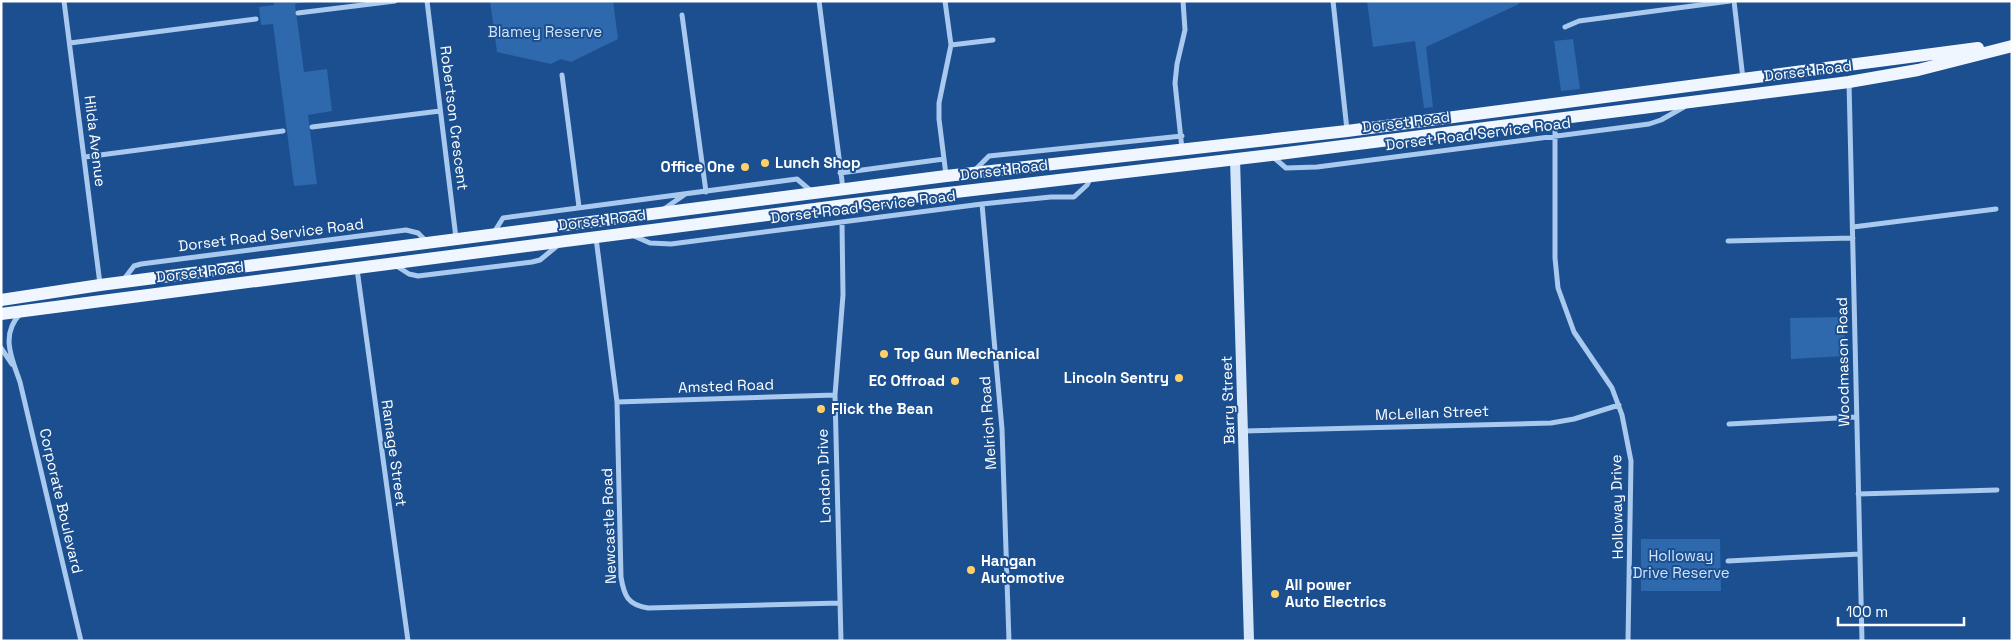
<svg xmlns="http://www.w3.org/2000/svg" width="2013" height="642" viewBox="0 0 2013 642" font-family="'Space Grotesk',sans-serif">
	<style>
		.green { fill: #2e69ad }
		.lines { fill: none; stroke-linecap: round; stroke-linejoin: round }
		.minor { stroke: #a9c9ee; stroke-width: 5 }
		.secondary { stroke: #d6e6fa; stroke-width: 10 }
		.primary { stroke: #f0f6ff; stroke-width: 12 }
		.poi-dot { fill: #ffd166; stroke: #1b4f8f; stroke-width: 2 }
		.labels { text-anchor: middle; stroke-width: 4; stroke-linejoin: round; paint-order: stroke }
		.park-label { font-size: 15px; fill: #cfe3fa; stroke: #1b4f8f }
		.street-label { font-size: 15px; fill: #fff; stroke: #1b4f8f }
		.poi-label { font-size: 15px; font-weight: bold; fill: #fff; stroke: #1b4f8f; text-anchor: start }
	</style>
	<rect width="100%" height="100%" fill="#1b4f8f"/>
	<path class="green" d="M 274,1 L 313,1 L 295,4 L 304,72 L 327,69 L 332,111 L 308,115 L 317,184 L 294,186 L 273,24 L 261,25 L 259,7 L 274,5 Z
		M 490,1 L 613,1 L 618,39 L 571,62 L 561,59 L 551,64 L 497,52 Z
		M 1367,1 L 1519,1 L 1519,4 L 1426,47 L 1433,107 L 1424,108 L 1415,41 L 1373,47 Z
		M 1573,39 L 1580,89 L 1561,91 L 1554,41 Z
		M 1844,317 L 1845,356 L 1791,359 L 1790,318 Z
		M 1641,539 L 1720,539 L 1721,591 L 1641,591 Z"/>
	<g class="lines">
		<path class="minor" d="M 64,1 L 100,284
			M 427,1 L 456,238
			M 819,1 L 843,189
			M 945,1 L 951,45 L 939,103 L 939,119 L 946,175
			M 1333,1 L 1347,130
			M 1734,1 L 1743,79
			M 298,13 L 395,1
			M 682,15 L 706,192
			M 1565,27 L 1579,21 L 1730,1
			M 70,43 L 256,19
			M 951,45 L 993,40
			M 562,75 L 579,207
			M 1849,82 L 1862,641
			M 1555,119 L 1555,258 L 1558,288 L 1574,332 L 1612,388 L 1622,415 L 1631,461 L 1628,641
			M 312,127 L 440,111
			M 1182,149 L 1175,83 L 1177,64 L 1185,30 L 1183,1
			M 1272,156 L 1286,168 L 1317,167 L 1649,124 L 1661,120 L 1684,107
			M 85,157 L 283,131
			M 975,170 L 989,156 L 1182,136
			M 840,173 L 944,159
			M 982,204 L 1002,429 L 1009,641
			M 664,209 L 684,195
			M 1853,227 L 1996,209
			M 493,234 L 503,218 L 797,179 L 811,191
			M 634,236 L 650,243 L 671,244 L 982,204 L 1051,197 L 1074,197 L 1087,185 L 1091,177
			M 596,238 L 617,402 L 621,577 C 624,596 628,605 648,608 L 840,603
			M 1728,241 L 1853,238
			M 395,265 L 409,274 L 418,276 L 532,262 L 540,260 L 557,246
			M 357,269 L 408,641
			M 124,279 L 134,266 L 141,264 L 406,230 L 418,233 L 427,242
			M 20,314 C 0,335 12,359 20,382 L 81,641
			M 1,348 L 12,364
			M 617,402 L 835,395
			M 1729,424 L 1856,417
			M 1244,431 L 1551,423 L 1574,419 L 1619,405
			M 1858,494 L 1997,490
			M 1728,561 L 1860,554
			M 841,641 L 835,395 L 843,295 L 842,222"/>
		<path class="secondary" d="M 1235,159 L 1249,641"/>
		<path class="primary" d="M 1,300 L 100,285 L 946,176 L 1347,131 L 1978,48
			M 1,314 L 845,205 L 1271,155 L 1849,82 L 1918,70 L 2012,46"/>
	</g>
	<g class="poi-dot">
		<circle cx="765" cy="163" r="5"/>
		<circle cx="745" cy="167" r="5"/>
		<circle cx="884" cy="354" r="5"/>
		<circle cx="1179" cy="378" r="5"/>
		<circle cx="955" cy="381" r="5"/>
		<circle cx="821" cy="409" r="5"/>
		<circle cx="971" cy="570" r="5"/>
		<circle cx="1275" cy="594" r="5"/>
	</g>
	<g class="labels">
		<g class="park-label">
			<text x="545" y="37">Blamey Reserve</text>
			<text x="1681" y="561">Holloway<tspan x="1681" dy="17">Drive Reserve</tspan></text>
		</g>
		<g class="street-label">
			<text transform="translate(1808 71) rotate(-7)" y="5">Dorset Road</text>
			<text transform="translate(454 118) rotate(83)" y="5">Robertson Crescent</text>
			<text transform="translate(1406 122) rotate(-7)" y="5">Dorset Road</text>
			<text transform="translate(1478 134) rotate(-7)" y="5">Dorset Road Service Road</text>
			<text transform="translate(95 141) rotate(83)" y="5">Hilda Avenue</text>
			<text transform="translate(1004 170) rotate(-7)" y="5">Dorset Road</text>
			<text transform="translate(863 207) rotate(-7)" y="5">Dorset Road Service Road</text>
			<text transform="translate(602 220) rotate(-7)" y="5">Dorset Road</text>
			<text transform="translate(271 235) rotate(-7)" y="5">Dorset Road Service Road</text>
			<text transform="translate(200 272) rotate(-7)" y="5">Dorset Road</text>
			<text transform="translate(1843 362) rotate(-91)" y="5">Woodmason Road</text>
			<text transform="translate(726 386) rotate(-2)" y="5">Amsted Road</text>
			<text transform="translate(1228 400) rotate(-92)" y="5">Barry Street</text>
			<text transform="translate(1432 413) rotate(-2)" y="5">McLellan Street</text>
			<text transform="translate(988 423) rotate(-94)" y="5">Melrich Road</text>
			<text transform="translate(394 453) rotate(82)" y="5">Ramage Street</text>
			<text transform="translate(824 476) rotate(-92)" y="5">London Drive</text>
			<text transform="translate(61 501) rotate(77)" y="5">Corporate Boulevard</text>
			<text transform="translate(1617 507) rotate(-91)" y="5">Holloway Drive</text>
			<text transform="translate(609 526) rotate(-92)" y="5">Newcastle Road</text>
		</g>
		<g class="poi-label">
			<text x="775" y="168">Lunch Shop</text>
			<text x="735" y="172" text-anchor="end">Office One</text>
			<text x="894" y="359">Top Gun Mechanical</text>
			<text x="1169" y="383" text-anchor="end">Lincoln Sentry</text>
			<text x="945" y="386" text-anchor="end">EC Offroad</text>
			<text x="831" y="414">Flick the Bean</text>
			<text x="981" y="566">Hangan<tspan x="981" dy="17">Automotive</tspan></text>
			<text x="1285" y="590">All power<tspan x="1285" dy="17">Auto Electrics</tspan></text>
		</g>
	</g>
	<rect width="2013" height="642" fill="none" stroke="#ffffff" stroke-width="5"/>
	<path d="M1838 617v8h126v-8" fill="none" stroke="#ffffff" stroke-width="2.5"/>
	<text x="1846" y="617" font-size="15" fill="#ffffff" stroke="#1b4f8f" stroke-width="4" paint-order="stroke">100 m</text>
</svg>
